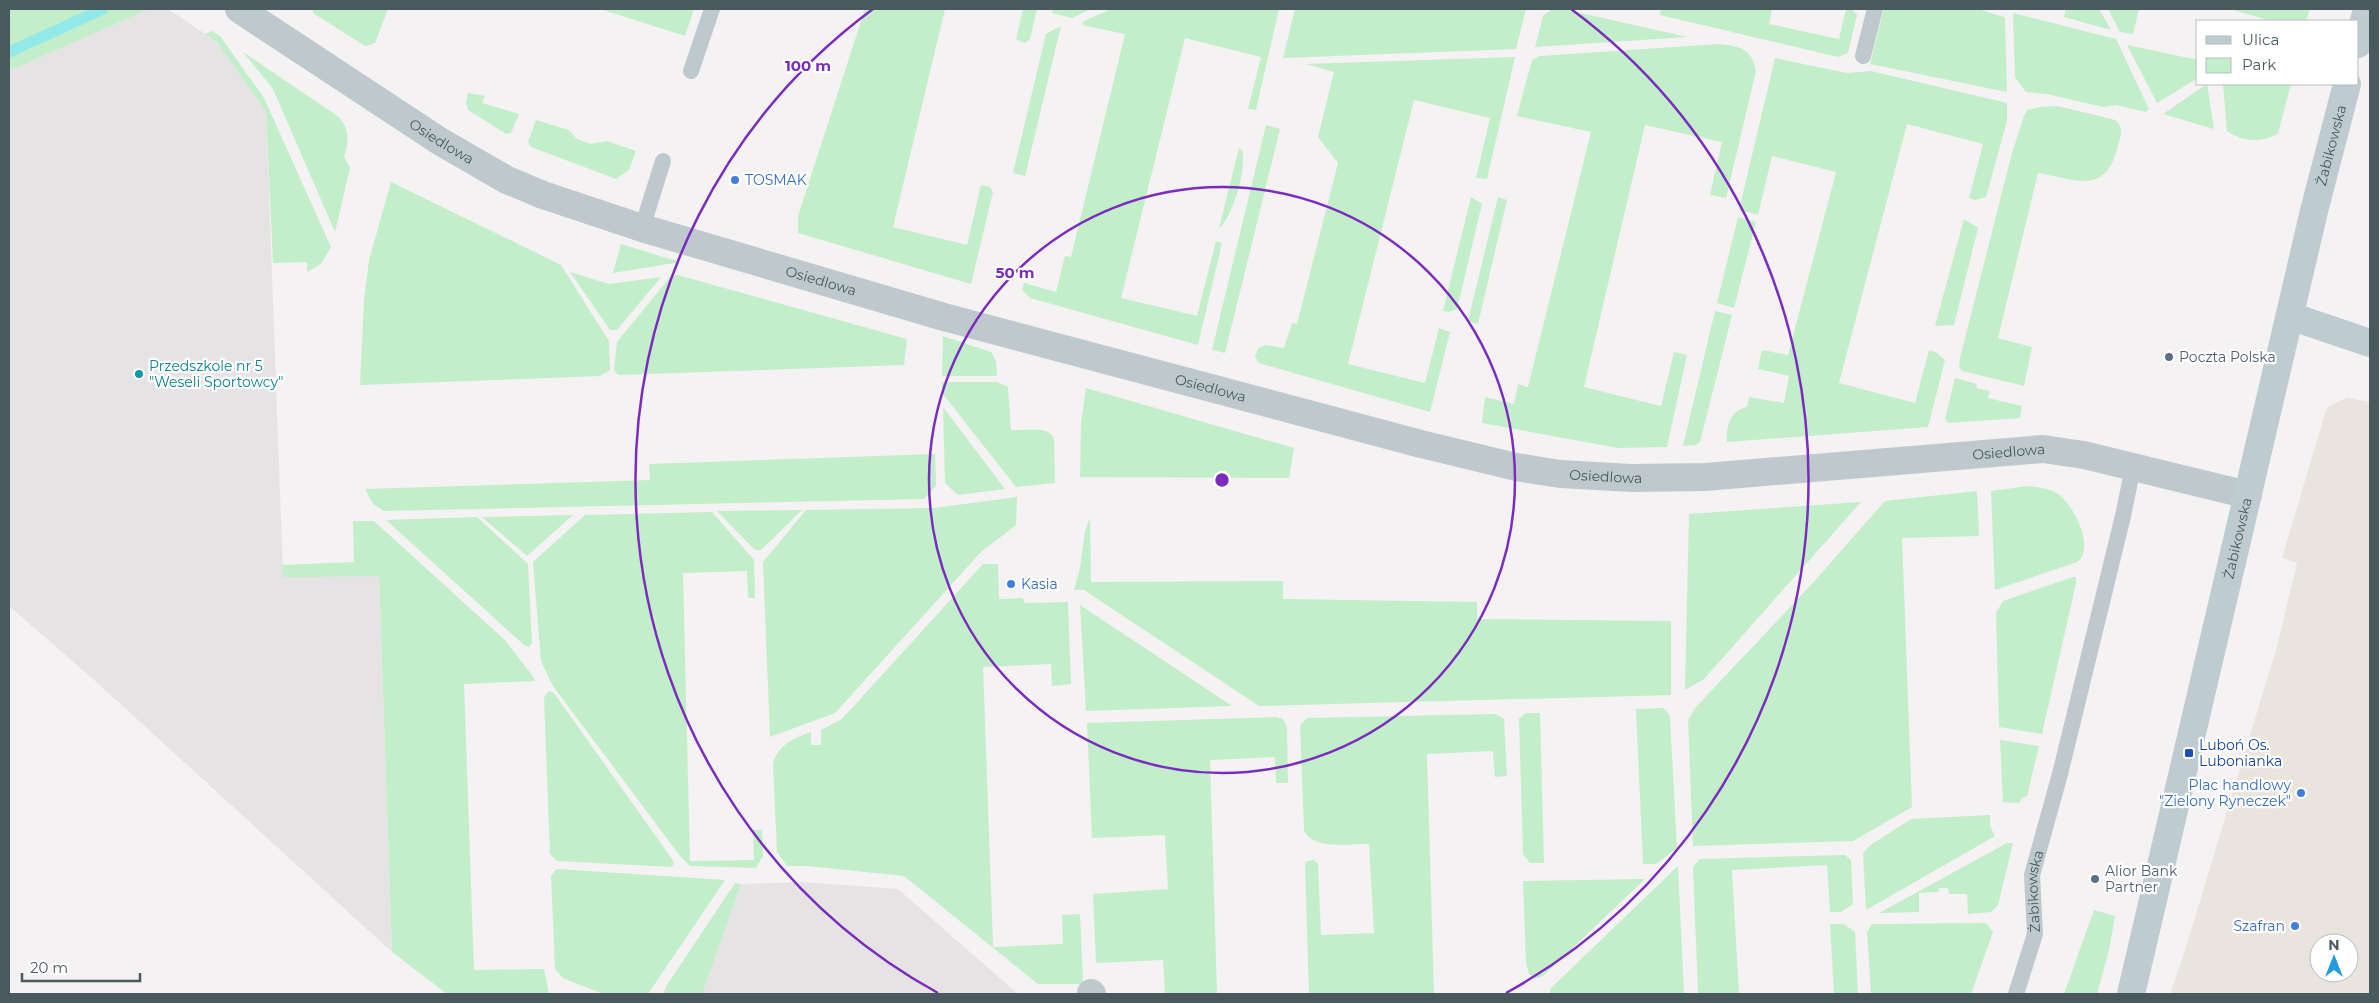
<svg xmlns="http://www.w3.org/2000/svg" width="2379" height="1003" viewBox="0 0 2379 1003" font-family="Montserrat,sans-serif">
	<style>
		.commercial { fill: #eae4df; fill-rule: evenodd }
		.education { fill: #e5e3e3 }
		.green { fill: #c3eeca }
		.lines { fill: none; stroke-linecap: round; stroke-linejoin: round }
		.stream { stroke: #92e9e8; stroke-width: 11 }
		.lane { stroke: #bec9cd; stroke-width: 16 }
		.street { stroke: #bec9cd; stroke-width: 28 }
		.secondary { stroke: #beccd2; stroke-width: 28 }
		.ring { fill: none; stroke: #7b2cbf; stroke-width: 2.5 }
		.shop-dot { fill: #3f7fe0; stroke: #fff; stroke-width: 2 }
		.service-dot { fill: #5c6f8a; stroke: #fff; stroke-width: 2 }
		.culture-dot { fill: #0f9aa8; stroke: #fff; stroke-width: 2 }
		.transit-dot { fill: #1a4fb4; stroke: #fff; stroke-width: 2 }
		.labels { text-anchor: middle; stroke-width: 4.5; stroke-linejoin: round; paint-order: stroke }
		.street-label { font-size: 14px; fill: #4a595e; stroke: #fff }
		.shop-label { font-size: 14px; fill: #366cbe; stroke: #fff; text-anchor: start }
		.service-label { font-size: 14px; fill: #4e5e75; stroke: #fff; text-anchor: start }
		.culture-label { font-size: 14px; fill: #0d838f; stroke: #fff; text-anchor: start }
		.transit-label { font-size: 14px; fill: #164399; stroke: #fff; text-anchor: start }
		.centre { fill: #7b2cbf; stroke: #fff; stroke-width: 2.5 }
		.ring-label { font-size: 15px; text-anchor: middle; font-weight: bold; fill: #7b2cbf; stroke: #fff; stroke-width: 4.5; stroke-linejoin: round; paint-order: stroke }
	</style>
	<rect width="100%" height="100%" fill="#f4f2f2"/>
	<path class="commercial" d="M 2347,398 L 2370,402 L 2370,994 L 2170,994 L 2183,957 L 2278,643 L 2297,563 L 2282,558 L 2327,407 ZM 2319,943 L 2349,943 L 2349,973 L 2319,973 Z"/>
	<path class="education" d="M 149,9 L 168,9 L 216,41 L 266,110 L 283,576 L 379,576 L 392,952 L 92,678 L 9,606 L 9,71 Z
		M 803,882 L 898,889 L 1018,994 L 702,994 L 741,884 Z"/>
	<path class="green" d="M 9,9 L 149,9 L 9,71 Z
		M 313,9 L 388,9 L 375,43 L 365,46 L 313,13 Z
		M 600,9 L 694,9 L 685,36 Z
		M 865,9 L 945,9 L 893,227 L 967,245 L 981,185 L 990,187 L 993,192 L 971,284 L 798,233 L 798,216 Z
		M 1023,9 L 1037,9 L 1030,39 L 1025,43 L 1016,39 Z
		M 1053,9 L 1091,9 L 1072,18 L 1052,13 Z
		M 1111,9 L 1279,9 L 1256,110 L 1248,109 L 1261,57 L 1185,38 L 1121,298 L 1197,316 L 1216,241 L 1222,243 L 1198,345 L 1030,298 L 1022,290 L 1024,283 L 1056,292 L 1065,256 L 1071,257 L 1125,34 L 1082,25 L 1084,21 Z
		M 1295,9 L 1526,9 L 1516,49 L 1283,58 Z
		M 1552,9 L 1563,9 L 1687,37 L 1535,47 L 1543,16 Z
		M 1661,9 L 1772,9 L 1769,24 L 1839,39 L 1846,9 L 1853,10 L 1857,15 L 1848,53 L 1838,57 L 1660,15 Z
		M 1884,9 L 1983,9 L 1983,11 L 2005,17 L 2007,92 L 1870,64 Z
		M 2066,9 L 2099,9 L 2111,30 L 2064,17 Z
		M 2108,9 L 2139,9 L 2133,34 L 2120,32 Z
		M 2229,9 L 2310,9 L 2306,21 L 2272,21 Z
		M 2013,13 L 2116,39 L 2149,109 L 2146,112 L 2116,105 L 2103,107 L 2047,94 L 2026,92 L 2015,77 Z
		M 1061,26 L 1025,176 L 1013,173 L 1046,34 Z
		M 212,31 L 220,36 L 264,98 L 331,247 L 321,264 L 307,272 L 307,262 L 273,263 L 266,111 L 216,41 L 205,34 Z
		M 1719,44 C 1739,46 1752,48 1756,71 L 1726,198 L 1710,195 L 1722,142 L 1645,125 L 1584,387 L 1661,406 L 1674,352 L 1687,355 L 1667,447 L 1618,448 L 1482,423 L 1485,397 L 1514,404 L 1518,384 L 1528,387 L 1591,132 L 1517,116 L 1532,60 L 1540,56 Z
		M 2127,45 L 2198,60 L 2198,78 L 2157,103 Z
		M 243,52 L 339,117 C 350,131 349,141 344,157 L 350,168 L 335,232 L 273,89 Z
		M 1515,57 L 1487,179 L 1476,178 L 1490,118 L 1414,100 L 1348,364 L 1425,383 L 1439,328 L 1450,332 L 1430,412 L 1259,363 L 1255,357 L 1258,348 L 1266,345 L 1284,348 L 1292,323 L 1297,324 L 1338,163 L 1318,137 L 1334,72 L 1306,64 Z
		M 1775,58 L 1847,73 L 1871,71 L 2007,103 L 2007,121 L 1986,197 L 1975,200 L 1969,198 L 1983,144 L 1907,124 L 1839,383 L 1915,403 L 1929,350 L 1937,353 L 1945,360 L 1928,427 L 1727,442 C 1726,426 1730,411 1747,407 L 1749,397 L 1784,403 L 1789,376 L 1758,369 L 1762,350 L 1788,355 L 1836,172 L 1772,156 L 1758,215 L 1739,210 Z
		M 2207,84 L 2214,129 L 2163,114 Z
		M 2223,84 L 2291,84 L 2278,133 C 2264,143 2242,142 2227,131 Z
		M 468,93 L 485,96 L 482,103 L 519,114 L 511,133 L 506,134 L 468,110 L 466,103 Z
		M 2058,106 L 2115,120 C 2124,127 2121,135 2118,145 C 2106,197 2076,179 2038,173 L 1998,338 L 2032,347 L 2024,386 L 1962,371 L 1959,367 L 1960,358 L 2012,153 L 2024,116 L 2027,110 L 2040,107 Z
		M 536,120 L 569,130 L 577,139 L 590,144 L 607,141 L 636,151 L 629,170 L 616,179 L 531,147 L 528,142 Z
		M 1266,125 L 1280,129 L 1225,353 L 1212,350 Z
		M 1239,148 L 1242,150 C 1247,167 1233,218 1219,228 Z
		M 391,182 L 561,265 L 609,341 L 610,370 L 600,376 L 360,385 L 364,300 L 369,260 Z
		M 1471,197 L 1482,204 L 1457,309 L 1449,312 L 1443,311 Z
		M 1498,197 L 1507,200 L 1478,324 L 1468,321 Z
		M 1738,217 L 1756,222 L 1734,308 L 1717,303 Z
		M 1964,219 L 1978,228 L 1954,325 L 1935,326 Z
		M 621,244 L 680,262 L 613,273 Z
		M 570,272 L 609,284 L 661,277 L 617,330 L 610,330 Z
		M 678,275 L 907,339 L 904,365 L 618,375 L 614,370 L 617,342 L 671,276 Z
		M 1715,311 L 1732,315 L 1700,442 L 1696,445 L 1683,446 Z
		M 943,336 L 991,352 L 996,361 L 997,376 L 942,376 Z
		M 1955,378 L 1977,384 L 1976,388 L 1990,391 L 1988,398 L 2022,406 L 2020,418 L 1948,423 L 1945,419 Z
		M 942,382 L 997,382 L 1008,387 L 1011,430 C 1023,431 1048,425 1054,438 L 1055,483 L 1016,487 L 942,393 Z
		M 1086,388 L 1294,448 L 1289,478 L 1080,477 L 1081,423 Z
		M 943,407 L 1005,489 L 958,495 L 945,483 Z
		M 935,454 L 936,486 L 924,499 L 384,511 L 373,504 L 365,489 L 650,480 L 649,464 Z
		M 2028,486 C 2038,487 2049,488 2058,494 C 2073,504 2096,548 2077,562 L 1995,590 L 1991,491 Z
		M 1977,491 L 1979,536 L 1902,538 L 1912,807 L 1853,841 L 1693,846 L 1688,720 L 1695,708 L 1810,586 L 1885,501 Z
		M 1017,497 L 1016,525 L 981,552 L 835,713 L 770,737 L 763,562 L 806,510 L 934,508 Z
		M 1861,502 L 1704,679 L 1685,690 L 1689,514 Z
		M 802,510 L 761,550 L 755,550 L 717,511 Z
		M 712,512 L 754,560 L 755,598 L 748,598 L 747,571 L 683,573 L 690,861 L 754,860 L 753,830 L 762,830 L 763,856 L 756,868 L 690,866 L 680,856 L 553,686 L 541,661 L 533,562 L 585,515 Z
		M 573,515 L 527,556 L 482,517 Z
		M 477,517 L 528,564 L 532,643 L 529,647 L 524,645 L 386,520 Z
		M 1090,518 L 1091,582 L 1283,581 L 1283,599 L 1477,602 L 1477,619 L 1671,621 L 1671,695 L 1259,706 L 1084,590 L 1074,590 L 1080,568 L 1085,531 Z
		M 353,521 L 374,521 L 506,641 L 534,678 L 535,681 L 464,684 L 474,970 L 544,969 L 549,994 L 447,994 L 392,952 L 379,576 L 283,577 L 282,565 L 354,562 Z
		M 983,564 L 998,564 L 999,599 L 1023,598 L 1024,603 L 1068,602 L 1071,684 L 1052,686 L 1051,664 L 983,667 L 993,947 L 1063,944 L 1062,915 L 1080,914 L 1083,984 L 1038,984 L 904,876 L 807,866 L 787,866 L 777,852 L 773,764 C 778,744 793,739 811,732 L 811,745 L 821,745 L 821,730 L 842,719 Z
		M 2073,577 L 2076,577 L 2076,583 L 2042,734 L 1999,727 L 1996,613 L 2003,601 Z
		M 1080,605 L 1232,706 L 1086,711 Z
		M 549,691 L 554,693 L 672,859 L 674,863 L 672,867 L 557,861 L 550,854 L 544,697 Z
		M 1663,708 L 1669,714 L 1670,718 L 1677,848 L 1656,864 L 1643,864 L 1636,709 Z
		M 1526,713 L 1540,713 L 1544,863 L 1530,863 L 1523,854 L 1519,719 Z
		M 1496,714 L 1504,719 L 1507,776 L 1495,777 L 1493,751 L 1427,754 L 1434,994 L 1309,994 L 1305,864 L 1307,861 L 1314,860 L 1318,864 L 1321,935 L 1374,933 L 1369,844 C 1350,843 1313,851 1304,830 L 1300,725 L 1307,718 Z
		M 1276,717 L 1283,719 L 1287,727 L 1288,783 L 1276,783 L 1275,757 L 1210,760 L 1217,994 L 1165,994 L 1163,960 L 1096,963 L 1093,894 L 1168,889 L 1165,835 L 1092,838 L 1087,723 Z
		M 2000,740 L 2039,746 L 2027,796 L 2022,798 L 2019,803 L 2003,802 Z
		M 1990,815 L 1990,826 L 1995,836 L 1866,910 L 1863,854 L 1869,846 L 1911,819 Z
		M 2007,843 L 2013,843 L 1998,905 L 1991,912 L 1968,914 L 1967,894 L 1949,894 L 1948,888 L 1939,888 L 1938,892 L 1919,893 L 1919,912 L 1879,913 Z
		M 1845,855 L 1851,860 L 1853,904 L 1841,912 L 1830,912 L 1827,865 L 1732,870 L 1739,994 L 1698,994 L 1693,867 L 1700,859 Z
		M 1678,866 L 1684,994 L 1550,994 L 1550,989 Z
		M 557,869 L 725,880 L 648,994 L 603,994 L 563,978 L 555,969 L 551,875 Z
		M 1645,879 L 1543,976 L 1535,979 L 1529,974 L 1526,963 L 1523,881 Z
		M 735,883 L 741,884 L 702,994 L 663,994 L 667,985 Z
		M 2094,910 L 2115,916 L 2109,950 L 2097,994 L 2064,994 Z
		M 1986,923 L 1993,932 L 1971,994 L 1871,994 L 1867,932 L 1872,924 Z
		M 1830,924 L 1844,924 L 1855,932 L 1858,994 L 1834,994 Z"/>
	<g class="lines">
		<path class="stream" d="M 9,52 L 103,9"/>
		<g class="lane">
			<path d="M 1863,56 L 1875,9"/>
			<path d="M 691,71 L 712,9"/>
			<path d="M 642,228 L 663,161"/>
			<path id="s1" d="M 2016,994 L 2035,934 L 2032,875 L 2060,774 L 2123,516 L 2133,467"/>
		</g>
		<g class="street">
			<path id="s2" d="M 239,9 L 441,142 L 507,180 L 543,195 L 642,228 L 944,317 L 1421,444 L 1516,467 L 1560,474 L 1632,478 L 1705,477 L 2043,449 L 2084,455 L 2248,495"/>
			<path d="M 1091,993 L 1092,994"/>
		</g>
		<g class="secondary">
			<path d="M 2358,44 L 2367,9"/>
			<path d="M 2290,316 L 2370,343"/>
			<path id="s3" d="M 2131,994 L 2314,211 L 2347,84"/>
		</g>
	</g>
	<g class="ring">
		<circle cx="1222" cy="480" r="293"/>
		<path d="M938 993A586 586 0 0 1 873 9M1571 9A586 586 0 0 1 1506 993"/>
	</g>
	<g class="shop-dot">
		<circle cx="735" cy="180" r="5"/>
		<circle cx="1011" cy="584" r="5"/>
		<circle cx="2301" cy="793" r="5"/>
		<circle cx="2295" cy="926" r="5"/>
	</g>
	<g class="service-dot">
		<circle cx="2169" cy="357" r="5"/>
		<circle cx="2095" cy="879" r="5"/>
	</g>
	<circle class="culture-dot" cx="139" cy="374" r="5"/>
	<rect class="transit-dot" x="2184" y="748" width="10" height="10" rx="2.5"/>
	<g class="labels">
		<g class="street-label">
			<text dy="5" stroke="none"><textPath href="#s2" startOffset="242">Osiedlowa</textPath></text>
			<text dy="5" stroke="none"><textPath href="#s3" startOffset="872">Żabikowska</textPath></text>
			<text dy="5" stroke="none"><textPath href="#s2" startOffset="648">Osiedlowa</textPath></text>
			<text dy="5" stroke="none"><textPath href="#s2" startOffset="1052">Osiedlowa</textPath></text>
			<text dy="5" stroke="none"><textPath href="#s2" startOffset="1862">Osiedlowa</textPath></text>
			<text dy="5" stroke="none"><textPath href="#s2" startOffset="1458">Osiedlowa</textPath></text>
			<text dy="5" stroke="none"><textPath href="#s3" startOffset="468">Żabikowska</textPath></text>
			<text dy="5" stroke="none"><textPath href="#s1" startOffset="106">Żabikowska</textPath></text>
		</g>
		<g class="shop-label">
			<text x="745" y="185">TOSMAK</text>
			<text x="1021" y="589">Kasia</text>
			<text x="2291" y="790" text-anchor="end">Plac handlowy<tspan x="2291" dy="16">"Zielony Ryneczek"</tspan></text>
			<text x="2285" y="931" text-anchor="end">Szafran</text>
		</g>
		<g class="service-label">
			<text x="2179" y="362">Poczta Polska</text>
			<text x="2105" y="876">Alior Bank<tspan x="2105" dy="16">Partner</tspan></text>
		</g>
		<g class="culture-label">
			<text x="149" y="371">Przedszkole nr 5<tspan x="149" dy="16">"Weseli Sportowcy"</tspan></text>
		</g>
		<g class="transit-label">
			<text x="2199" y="750">Luboń Os.<tspan x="2199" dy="16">Lubonianka</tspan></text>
		</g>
	</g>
	<circle cx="1222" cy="480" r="8" class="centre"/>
	<g class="ring-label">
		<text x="808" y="71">100 m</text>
		<text x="1015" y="278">50 m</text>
	</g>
	<rect width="2379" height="1003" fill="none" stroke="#4a595e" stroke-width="20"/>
	<rect x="2196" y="20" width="162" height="65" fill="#ffffff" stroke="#b7bdbf"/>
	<rect x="2206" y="36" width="25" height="8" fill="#beccd2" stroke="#b7bdbf"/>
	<text x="2242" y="45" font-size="15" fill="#4a595e">Ulica</text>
	<rect x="2206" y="58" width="25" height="15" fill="#c3eeca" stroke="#b7bdbf"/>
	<text x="2242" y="70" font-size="15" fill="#4a595e">Park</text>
	<g transform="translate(2334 958)"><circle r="24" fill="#ffffff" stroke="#b7bdbf"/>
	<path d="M0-4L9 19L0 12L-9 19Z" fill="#219dde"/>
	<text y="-8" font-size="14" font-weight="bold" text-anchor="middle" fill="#4a595e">N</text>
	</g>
	<path d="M22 973v8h118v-8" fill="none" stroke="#4a595e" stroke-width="2.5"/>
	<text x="30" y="973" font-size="15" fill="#4a595e" stroke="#ffffff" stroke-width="4" paint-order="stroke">20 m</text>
</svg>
